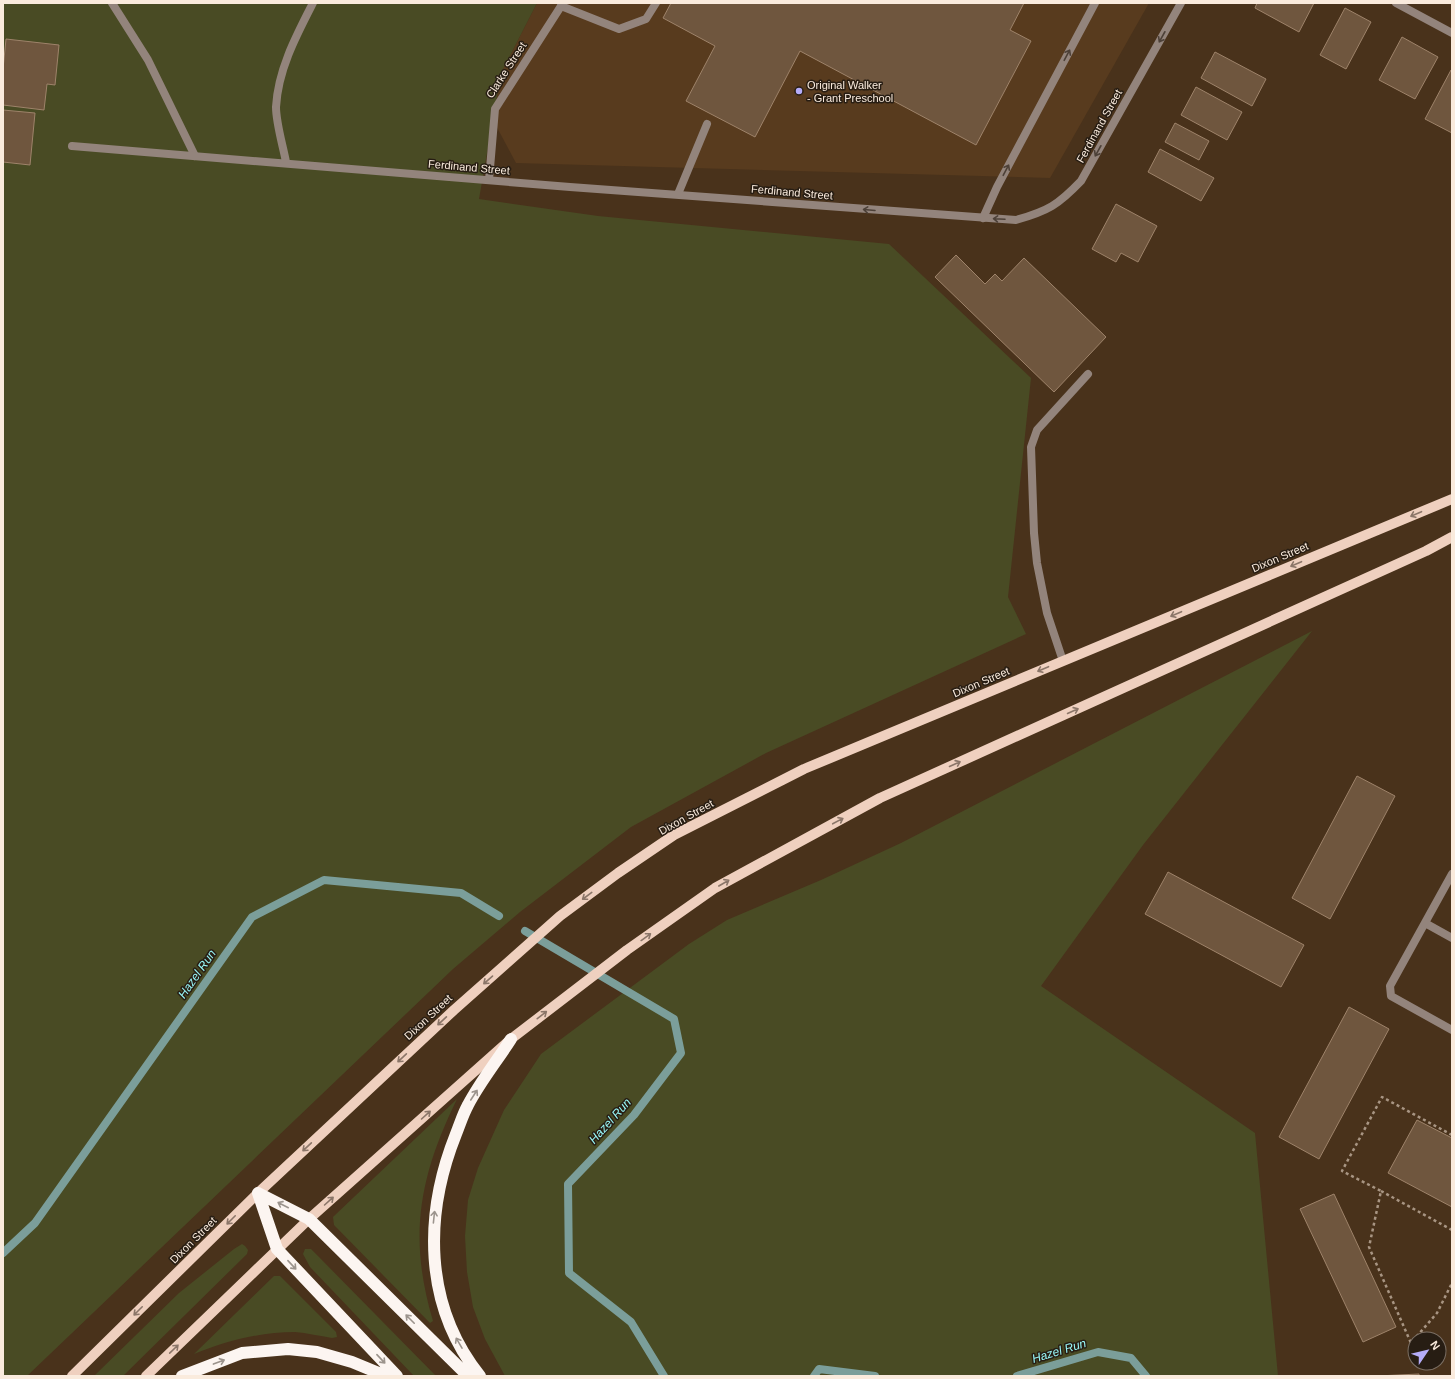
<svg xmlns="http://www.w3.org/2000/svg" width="1455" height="1379" viewBox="0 0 1455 1379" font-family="Helvetica,sans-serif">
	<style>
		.built { fill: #583b1e }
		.green { fill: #494b24 }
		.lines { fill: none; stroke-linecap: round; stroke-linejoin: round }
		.stream { stroke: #7b9e9a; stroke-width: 8 }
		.building { fill: #6f563e; stroke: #9e836a }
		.path { stroke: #a89583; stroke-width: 2.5; stroke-dasharray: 3 3; stroke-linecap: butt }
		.lane { stroke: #93847c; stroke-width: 8 }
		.street { stroke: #93847c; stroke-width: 8 }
		.primary { stroke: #efd0bf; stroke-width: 10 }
		.highway { stroke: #fcf5f1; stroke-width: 12 }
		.oneway { stroke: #4d4138 }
		.oneway2 { stroke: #8b7669 }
		.oneway3 { stroke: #9c948d }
		.poi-dot { fill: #b5acf8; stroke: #271d13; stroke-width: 1.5 }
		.labels { text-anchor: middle; stroke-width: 3; stroke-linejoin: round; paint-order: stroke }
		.street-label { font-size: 11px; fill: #faebdd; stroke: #271d13 }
		.poi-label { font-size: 11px; fill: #faebdd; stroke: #271d13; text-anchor: start }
		.water-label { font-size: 12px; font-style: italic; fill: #98f7f7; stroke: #271d13 }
	</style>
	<rect width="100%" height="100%" fill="#49321b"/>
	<path class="built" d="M 537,3 L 1149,3 L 1050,178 L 516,163 L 493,120 L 501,73 Z"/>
	<path class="green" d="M 3,3 L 537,3 L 501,73 L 479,199 L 598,216 L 889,244 L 1031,378 L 1008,597 L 1026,634 L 766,753 L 631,827 L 520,912 L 453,969 L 27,1376 L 3,1376 Z
		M 1312,631 L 1143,845 L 1041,986 L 1255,1133 L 1278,1376 L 505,1376 L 485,1339 L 473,1307 L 467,1272 L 465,1236 L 468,1200 L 478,1168 L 504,1110 L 541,1054 L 689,944 L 727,920 L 821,880 L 901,843 Z
		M 457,1099 C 419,1177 408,1237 433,1321 L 430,1323 L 334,1225 L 333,1217 Z
		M 242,1244 L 245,1246 L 248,1250 L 247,1254 L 123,1376 L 94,1376 L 179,1293 L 234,1249 Z
		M 305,1249 L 311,1249 L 317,1255 L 436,1376 L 414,1376 L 310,1267 L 303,1254 Z
		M 274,1276 L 280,1276 L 336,1332 L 337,1337 L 332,1338 C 320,1336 307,1333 295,1332 C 260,1332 226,1341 194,1354 Z"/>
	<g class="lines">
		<path class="stream" d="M 525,931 L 674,1019 L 681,1053 L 634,1115 L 568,1184 L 569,1273 L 631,1322 L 664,1376
			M 3,1253 L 35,1223 L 252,917 L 324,880 L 461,893 L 499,916
			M 814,1376 L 819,1369 L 875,1376
			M 1017,1376 L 1098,1352 L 1131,1358 L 1146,1376"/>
	</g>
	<path class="building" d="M 671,3 L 1024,3 L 1010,30 L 1031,41 L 976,145 L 800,51 L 755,137 L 686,101 L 715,46 L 663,18 Z
		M 1257,3 L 1314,3 L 1299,32 L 1255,8 Z
		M 1345,8 L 1371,22 L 1346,69 L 1320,55 Z
		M 1402,37 L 1438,57 L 1415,99 L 1379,80 Z
		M 6,39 L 59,45 L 55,85 L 47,84 L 44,110 L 3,105 L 3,69 Z
		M 1215,52 L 1266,79 L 1252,106 L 1201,78 Z
		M 1451,70 L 1452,70 L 1452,133 L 1425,119 Z
		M 1196,87 L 1242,112 L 1227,140 L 1181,115 Z
		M 3,110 L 35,113 L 30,165 L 3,162 Z
		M 1175,123 L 1209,141 L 1199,160 L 1165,142 Z
		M 1160,149 L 1214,178 L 1201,201 L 1148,172 Z
		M 1116,204 L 1157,226 L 1138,262 L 1121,253 L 1116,262 L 1092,249 Z
		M 956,255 L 985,284 L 995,274 L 1002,281 L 1024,258 L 1106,337 L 1054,392 L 935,277 Z
		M 1357,776 L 1395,796 L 1330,919 L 1292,898 Z
		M 1168,872 L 1304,945 L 1281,987 L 1145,914 Z
		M 1349,1007 L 1389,1029 L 1319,1159 L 1279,1137 Z
		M 1417,1120 L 1452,1138 L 1452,1207 L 1388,1173 Z
		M 1334,1194 L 1396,1327 L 1363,1342 L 1300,1209 Z
		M 1419,1374 L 1419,1376 L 1377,1376 Z"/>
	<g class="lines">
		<path class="path" d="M 1452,1135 L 1382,1097 L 1342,1171 L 1381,1191 L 1369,1247 L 1411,1343 L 1437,1313 L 1452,1283
			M 1381,1191 L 1452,1230"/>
		<path class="lane" d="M 112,3 L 148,60 L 195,156
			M 561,6 L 619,29 L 646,19 L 656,3
			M 678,194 L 707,124
			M 983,218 L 997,187 L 1095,3
			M 1063,661 L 1047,613 L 1037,563 L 1034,533 L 1031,447 L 1037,430 L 1088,374
			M 1452,874 L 1390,986 L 1391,996 L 1452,1030
			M 1425,923 L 1452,938"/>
		<path class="street" d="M 1396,3 L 1452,33
			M 72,146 L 570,187 L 1016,220 C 1048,211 1058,205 1081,181 L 1181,3
			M 286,162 C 283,146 276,123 276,107 C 278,70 296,36 313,3
			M 489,180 L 495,109 L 563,3"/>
		<path class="primary" d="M 72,1376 L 258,1193 L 454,1010 L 560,916 L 618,873 L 674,835 L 804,769 L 1452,499
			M 146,1376 L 309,1219 L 511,1039 L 627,950 L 715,888 L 880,798 L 1426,551 L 1452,537"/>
		<path class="highway" d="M 258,1193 L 309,1219 L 468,1376
			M 258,1193 L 277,1249 L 397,1376
			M 182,1376 L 242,1353 L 288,1349 L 317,1352 L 352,1362 L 386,1376
			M 480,1376 C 423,1305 424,1214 456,1134 C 460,1124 463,1114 468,1105 C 480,1082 497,1061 511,1039"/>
	</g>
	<defs><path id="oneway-shaft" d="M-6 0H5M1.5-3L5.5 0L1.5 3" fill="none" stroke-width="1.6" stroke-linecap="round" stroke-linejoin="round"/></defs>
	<g class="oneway">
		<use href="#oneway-shaft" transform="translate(1162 37) rotate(119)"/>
		<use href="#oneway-shaft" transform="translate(1067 55) rotate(-62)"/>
		<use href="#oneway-shaft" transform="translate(1098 151) rotate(119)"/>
		<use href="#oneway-shaft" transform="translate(1006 170) rotate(-62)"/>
		<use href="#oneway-shaft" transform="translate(869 210) rotate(-175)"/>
		<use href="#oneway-shaft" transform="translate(999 219) rotate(-177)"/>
	</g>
	<g class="oneway2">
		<use href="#oneway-shaft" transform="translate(1416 514) rotate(157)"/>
		<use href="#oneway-shaft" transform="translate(1296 564) rotate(157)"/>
		<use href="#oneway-shaft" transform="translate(1176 614) rotate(157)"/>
		<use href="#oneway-shaft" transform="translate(1043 669) rotate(157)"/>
		<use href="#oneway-shaft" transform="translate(1073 711) rotate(-24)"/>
		<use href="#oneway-shaft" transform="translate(955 764) rotate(-24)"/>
		<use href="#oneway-shaft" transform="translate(838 821) rotate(-28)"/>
		<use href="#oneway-shaft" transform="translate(724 883) rotate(-30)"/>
		<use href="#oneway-shaft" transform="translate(587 896) rotate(143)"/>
		<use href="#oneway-shaft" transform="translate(646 937) rotate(-36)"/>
		<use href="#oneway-shaft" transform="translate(488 980) rotate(139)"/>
		<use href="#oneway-shaft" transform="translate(542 1015) rotate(-38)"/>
		<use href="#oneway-shaft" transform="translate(442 1021) rotate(137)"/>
		<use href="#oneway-shaft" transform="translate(402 1058) rotate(137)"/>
		<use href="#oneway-shaft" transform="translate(426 1115) rotate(-42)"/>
		<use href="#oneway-shaft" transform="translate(307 1147) rotate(137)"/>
		<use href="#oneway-shaft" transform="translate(329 1201) rotate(-42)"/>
		<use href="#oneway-shaft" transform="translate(231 1220) rotate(135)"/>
		<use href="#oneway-shaft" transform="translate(138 1311) rotate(135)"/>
		<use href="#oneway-shaft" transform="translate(174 1349) rotate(-44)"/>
	</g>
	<g class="oneway3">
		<use href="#oneway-shaft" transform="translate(474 1095) rotate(-57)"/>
		<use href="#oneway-shaft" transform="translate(283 1205) rotate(-153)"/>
		<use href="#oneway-shaft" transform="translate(434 1217) rotate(-84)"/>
		<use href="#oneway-shaft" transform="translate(292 1265) rotate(47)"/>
		<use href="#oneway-shaft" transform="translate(410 1319) rotate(-135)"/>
		<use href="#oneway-shaft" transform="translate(459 1343) rotate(-120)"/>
		<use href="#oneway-shaft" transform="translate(381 1359) rotate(47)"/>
		<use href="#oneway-shaft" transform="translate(219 1362) rotate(-20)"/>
	</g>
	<circle class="poi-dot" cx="799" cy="91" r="4"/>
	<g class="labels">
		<g class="street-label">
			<text transform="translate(506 70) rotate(-57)" y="4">Clarke Street</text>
			<text transform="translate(1099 126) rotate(-61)" y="4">Ferdinand Street</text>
			<text transform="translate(469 167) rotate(5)" y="4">Ferdinand Street</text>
			<text transform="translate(792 192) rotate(5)" y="4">Ferdinand Street</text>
			<text transform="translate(1280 557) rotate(-23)" y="4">Dixon Street</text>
			<text transform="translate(981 682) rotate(-23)" y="4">Dixon Street</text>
			<text transform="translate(686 817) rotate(-29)" y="4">Dixon Street</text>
			<text transform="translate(428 1017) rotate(-43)" y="4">Dixon Street</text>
			<text transform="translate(193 1240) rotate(-45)" y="4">Dixon Street</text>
		</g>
		<g class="poi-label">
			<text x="807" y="89">Original Walker<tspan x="807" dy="13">- Grant Preschool</tspan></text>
		</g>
		<g class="water-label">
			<text transform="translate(197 974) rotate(-55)" y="4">Hazel Run</text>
			<text transform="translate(610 1121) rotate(-48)" y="4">Hazel Run</text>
			<text transform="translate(1059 1351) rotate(-17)" y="4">Hazel Run</text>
		</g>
	</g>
	<rect width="1455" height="1379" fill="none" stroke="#faebdd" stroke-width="8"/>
	<g transform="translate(1427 1351) rotate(55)"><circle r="19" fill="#271d13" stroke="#7b6f64"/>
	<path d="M0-3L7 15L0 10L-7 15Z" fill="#b5acf8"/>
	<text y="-6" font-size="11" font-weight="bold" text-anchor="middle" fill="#faebdd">N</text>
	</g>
</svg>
